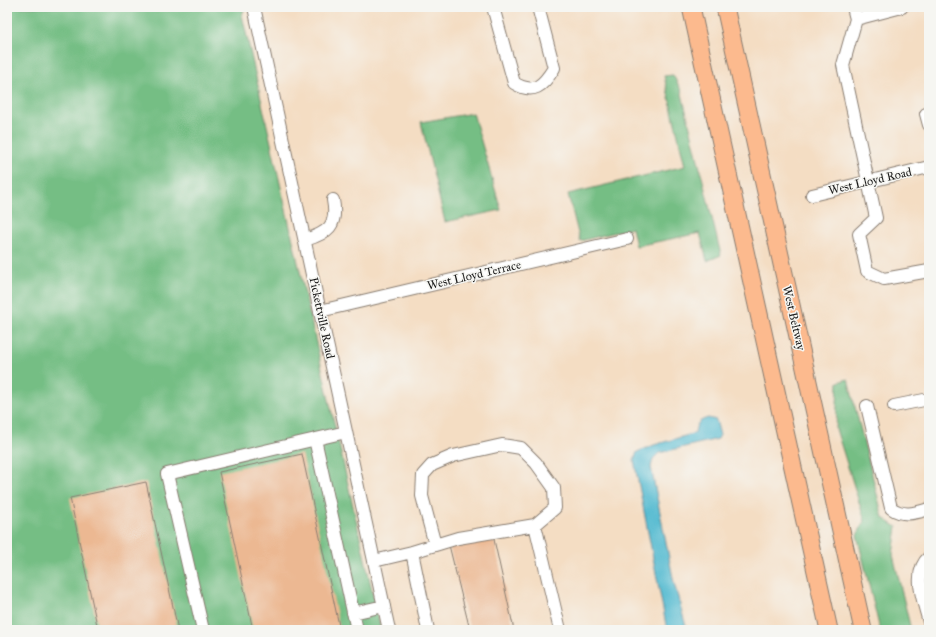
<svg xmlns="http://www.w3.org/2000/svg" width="936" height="637" viewBox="0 0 936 637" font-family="'IM FELL Great Primer',serif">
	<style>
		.forest { fill: #75be84; stroke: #486d50 }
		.water { fill: #52bad0; stroke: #376b76 }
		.building { fill: #ecb892 }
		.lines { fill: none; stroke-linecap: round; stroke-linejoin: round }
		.minor-casing { stroke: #887c70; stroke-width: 14 }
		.highway-casing { stroke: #887c70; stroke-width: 19 }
		.minor { stroke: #fff; stroke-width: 12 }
		.highway { stroke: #fcba8e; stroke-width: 17 }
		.labels { text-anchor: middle; stroke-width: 3; stroke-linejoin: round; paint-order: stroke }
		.street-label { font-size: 12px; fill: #1c1c1c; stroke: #f6f6f2 }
	</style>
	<rect width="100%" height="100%" fill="#f6f6f2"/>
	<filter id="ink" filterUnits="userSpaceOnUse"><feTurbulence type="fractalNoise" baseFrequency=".025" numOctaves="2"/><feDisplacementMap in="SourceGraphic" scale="8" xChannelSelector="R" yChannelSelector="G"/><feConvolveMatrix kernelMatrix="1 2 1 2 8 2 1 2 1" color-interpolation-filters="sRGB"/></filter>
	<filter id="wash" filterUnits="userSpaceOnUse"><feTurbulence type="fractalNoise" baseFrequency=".012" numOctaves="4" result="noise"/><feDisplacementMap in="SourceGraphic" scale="16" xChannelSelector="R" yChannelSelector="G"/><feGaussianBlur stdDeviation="0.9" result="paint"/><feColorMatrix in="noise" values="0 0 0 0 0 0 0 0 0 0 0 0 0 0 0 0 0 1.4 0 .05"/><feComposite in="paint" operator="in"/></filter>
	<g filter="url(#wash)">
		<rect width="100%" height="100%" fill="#f4ddc3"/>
		<path class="forest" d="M 7,7 L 245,7 L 242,15 L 381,630 L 7,630 Z
			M 673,75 L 681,90 L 721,255 L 707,261 L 700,233 L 636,246 L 632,228 L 580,241 L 568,194 L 685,166 L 664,76 Z
			M 473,113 L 501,210 L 445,222 L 421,122 Z
			M 848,379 L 883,518 L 897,527 L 893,555 L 911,630 L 880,630 L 857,535 L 865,521 L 836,429 L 838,382 Z"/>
		<path class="water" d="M 708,418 L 716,420 L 720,435 L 718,439 L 659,453 L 653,459 L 651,467 L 674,583 L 687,630 L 667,630 L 634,460 L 637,452 L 654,445 L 695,433 C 696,424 698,421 708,418 Z"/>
		<g id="blocks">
			<path class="building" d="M 302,454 L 340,630 L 253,630 L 219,472 Z
				M 146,482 L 178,630 L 98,630 L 70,498 Z
				M 493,535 L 514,630 L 470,630 L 449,545 Z"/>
		</g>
	</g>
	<g filter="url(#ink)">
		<use href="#blocks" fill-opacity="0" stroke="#887c70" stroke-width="1"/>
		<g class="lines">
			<g class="minor-casing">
				<path id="minor" d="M 254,7 L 389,630
					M 493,7 L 514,83 C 534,95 543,86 554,68 L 538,7
					M 853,7 L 856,19 L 843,65 L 876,218 L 859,234 L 867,271 L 884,279 L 929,271
					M 856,19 L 902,7
					M 926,114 L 929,125
					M 812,195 L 929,167
					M 305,240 C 328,233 338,226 333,200
					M 320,311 L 627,239
					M 867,406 L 891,508 C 904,517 915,513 929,509
					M 894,406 L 929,399
					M 315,439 L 357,630
					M 435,545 L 422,496 L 423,475 L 432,465 L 453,456 L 502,445 L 521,448 L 536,463 L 554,488 L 555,508 L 535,525
					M 412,552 L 428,630
					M 929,557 C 911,573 924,602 929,622
					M 374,561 L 412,552 L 458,538 L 535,525 L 560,630
					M 353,613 L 384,606
					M 203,630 L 167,474 L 346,432"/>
			</g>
			<g class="highway-casing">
				<path id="highway" d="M 691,7 L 829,630
					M 725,7 L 863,630"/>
			</g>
			<use href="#minor" class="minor"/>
			<use href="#highway" class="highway"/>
		</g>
	</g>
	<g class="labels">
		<g class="street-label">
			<text transform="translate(870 181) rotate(-13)" y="4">West Lloyd Road</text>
			<text transform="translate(474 275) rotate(-13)" y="4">West Lloyd Terrace</text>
			<text transform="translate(322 318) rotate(78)" y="4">Pickettville Road</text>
			<text transform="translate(794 318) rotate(77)" y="4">West Beltway</text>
		</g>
	</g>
	<rect width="936" height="637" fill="none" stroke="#f6f6f2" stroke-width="24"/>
</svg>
